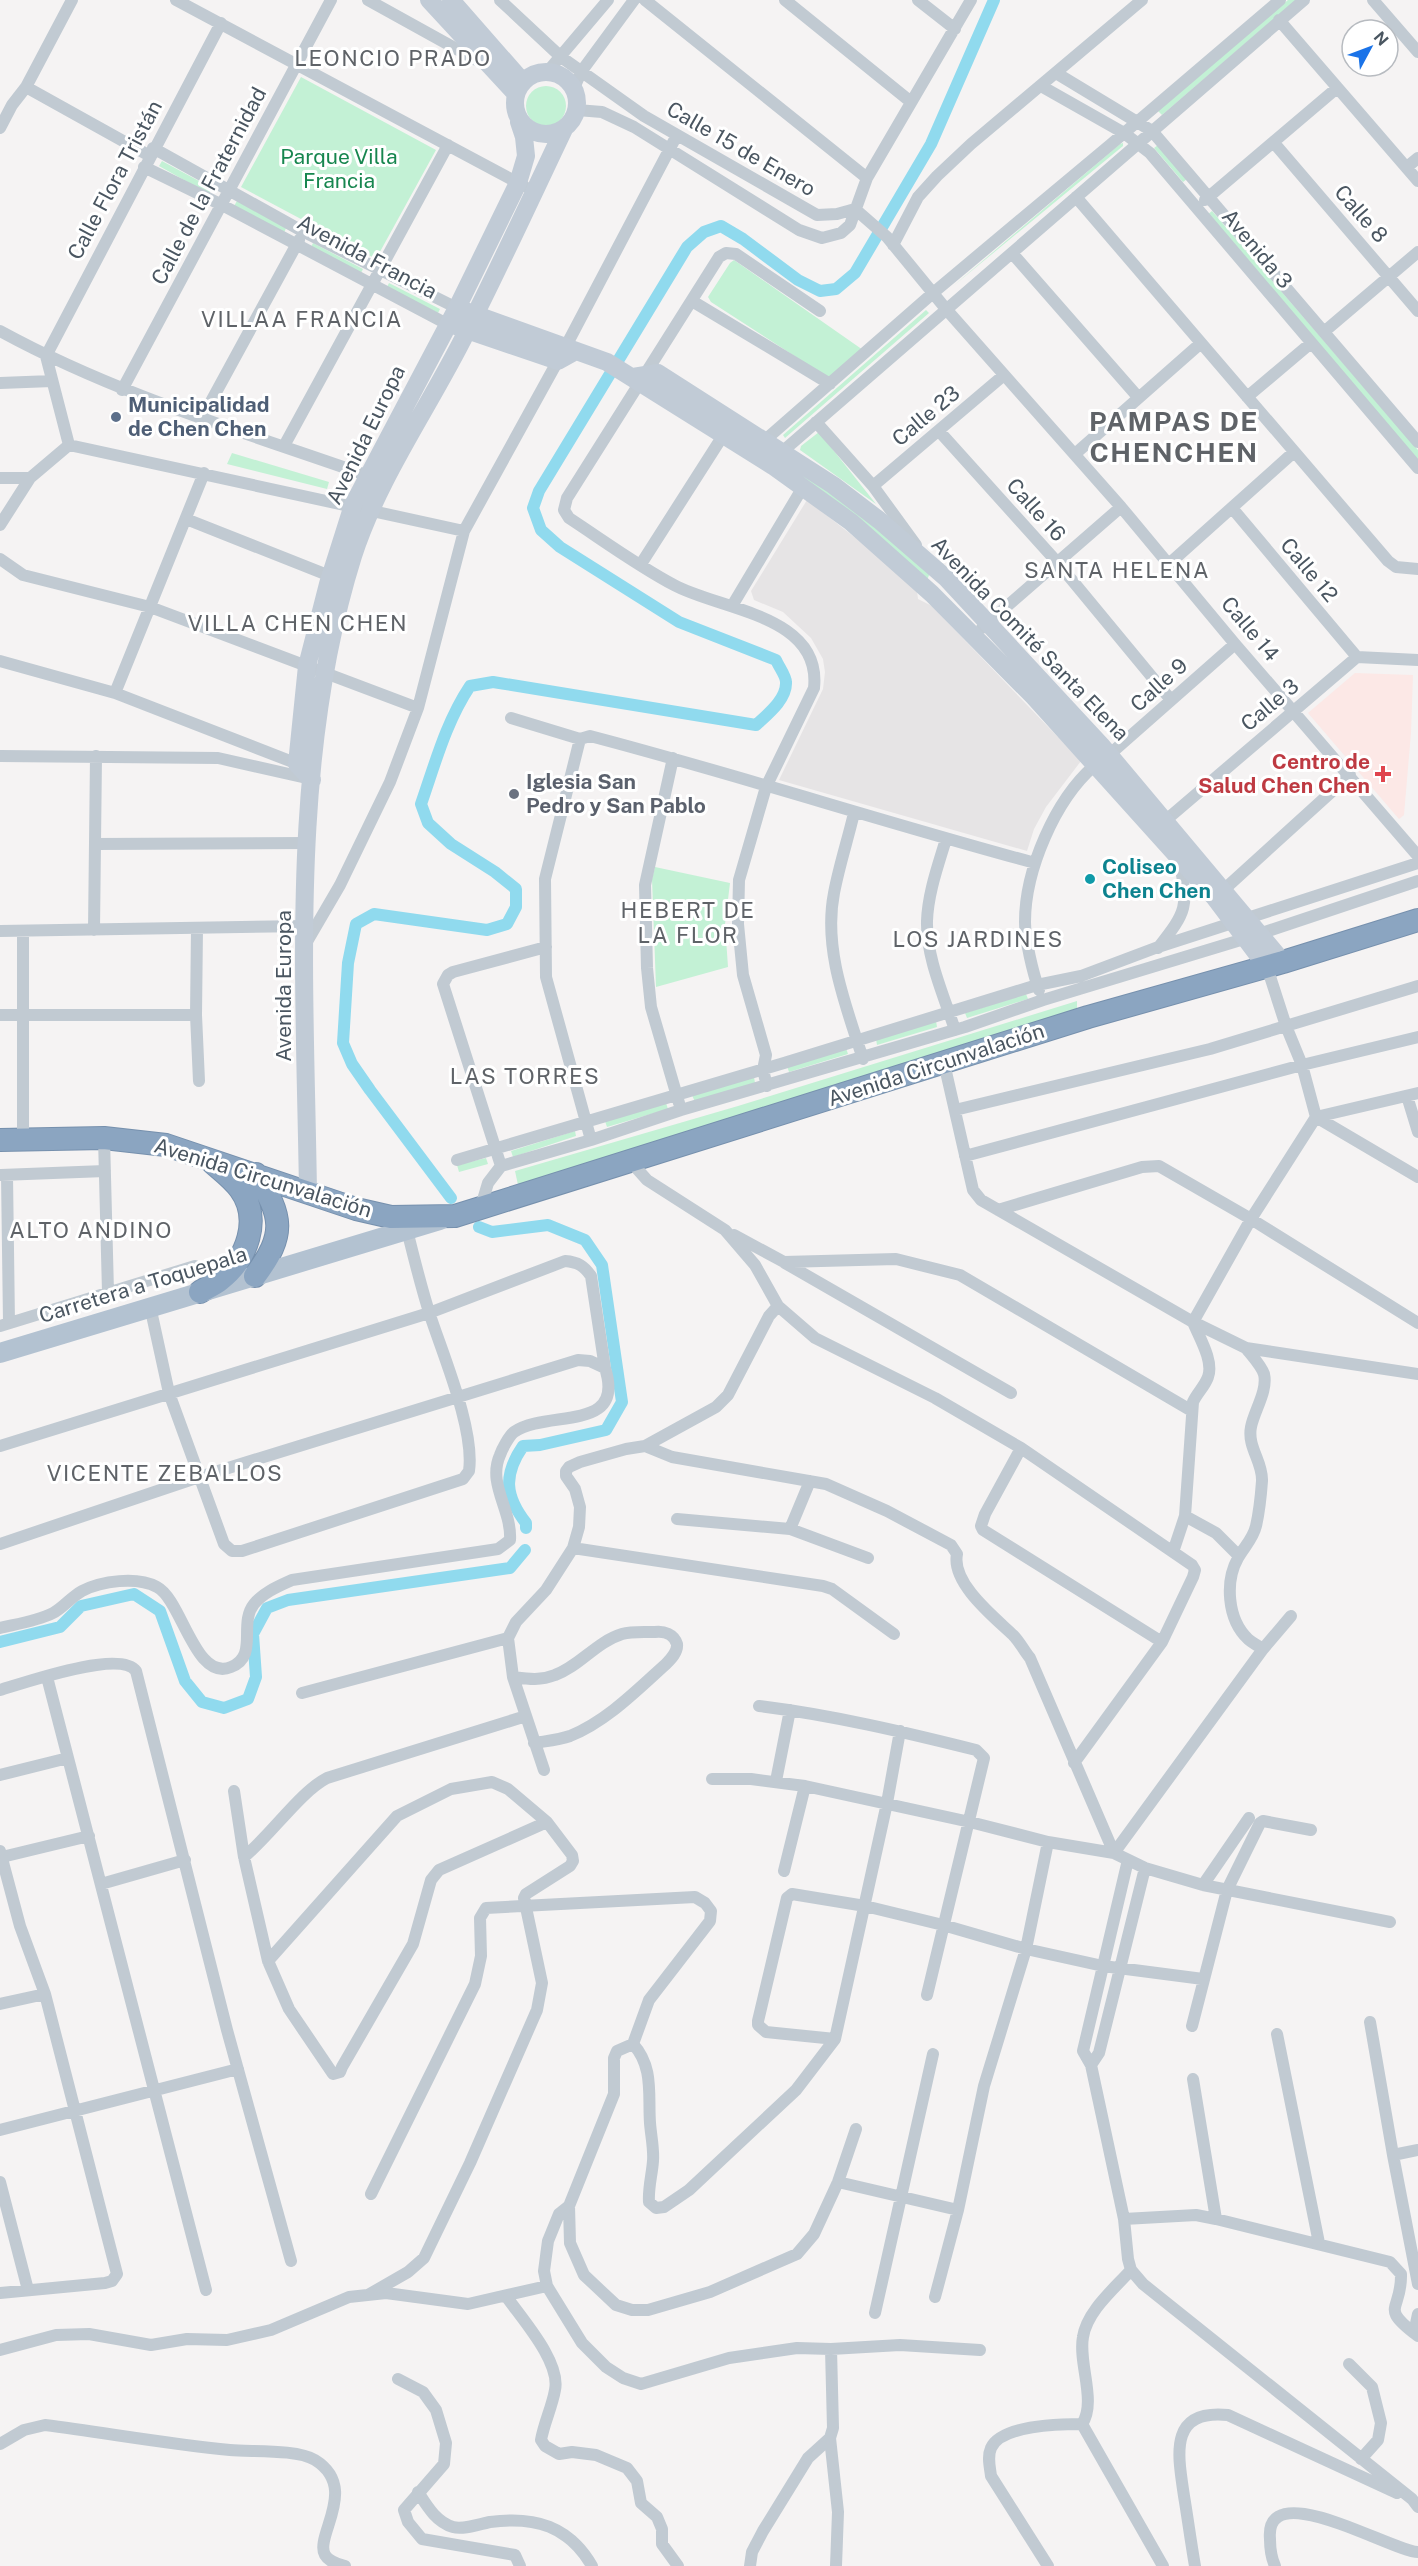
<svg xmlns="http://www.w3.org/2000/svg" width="1418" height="2566" viewBox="0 0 1418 2566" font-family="'Public Sans',sans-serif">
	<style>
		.education { fill: #e6e4e5 }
		.medical { fill: #fce8e6 }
		.green { fill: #c3f1d5 }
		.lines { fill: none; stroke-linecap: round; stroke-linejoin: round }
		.canal { stroke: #90daee; stroke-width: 12 }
		.highway-casing { stroke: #7690ad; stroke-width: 24 }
		.street { stroke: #c1cad2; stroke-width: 12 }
		.secondary { stroke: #c1cbd6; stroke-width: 18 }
		.primary { stroke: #b3c2d1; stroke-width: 20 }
		.highway { stroke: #8ba5c1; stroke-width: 22 }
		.service-dot { fill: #5c6f8a; stroke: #fff; stroke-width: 2 }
		.health-dot { fill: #e0444e; stroke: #fff; stroke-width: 2 }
		.worship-dot { fill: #6b7280; stroke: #fff; stroke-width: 2 }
		.culture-dot { fill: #0f9aa8; stroke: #fff; stroke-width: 2 }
		.labels { text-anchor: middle; stroke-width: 6; stroke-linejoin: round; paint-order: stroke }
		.street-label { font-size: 21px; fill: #4a5661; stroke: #fff }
		.park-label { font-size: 21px; fill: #17864f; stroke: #fff }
		.service-label { font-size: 21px; font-weight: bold; fill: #4e5e75; stroke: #fff; text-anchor: start }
		.health-label { font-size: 21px; font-weight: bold; fill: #be3a42; stroke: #fff; text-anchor: end }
		.worship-label { font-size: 21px; font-weight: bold; fill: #5b616d; stroke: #fff; text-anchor: start }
		.culture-label { font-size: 21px; font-weight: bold; fill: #0d838f; stroke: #fff; text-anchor: start }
		.neighbourhood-label { font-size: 22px; letter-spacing: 1.5px; fill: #5f6368; stroke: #fff }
		.district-label { font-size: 27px; font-weight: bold; letter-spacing: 1.5px; fill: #5f6368; stroke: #fff }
	</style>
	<rect width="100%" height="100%" fill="#f5f3f3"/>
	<path class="education" d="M 807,500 L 880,557 L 917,591 L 918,599 L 932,606 L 1081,761 L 1046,807 L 1034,829 L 1027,851 L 779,780 L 823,689 L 825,672 L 823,659 L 811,638 L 783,612 L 754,600 L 751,591 Z"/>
	<path class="medical" d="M 1355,673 L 1413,675 L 1411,733 L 1404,815 L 1399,819 L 1308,713 Z"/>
	<path class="green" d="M 1288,0 L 1296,0 L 1162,115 L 1158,111 Z
		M 301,77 L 436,150 L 376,259 L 241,187 Z
		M526 106a20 20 0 1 1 40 0a20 20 0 1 1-40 0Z
		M 1123,143 L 1123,146 L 952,287 L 1120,144 Z
		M 1158,145 L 1187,179 L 1183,182 L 1154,148 Z
		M 162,161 L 212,188 L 209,194 L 159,166 Z
		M 237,201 L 286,228 L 284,233 L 234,206 Z
		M 1212,211 L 1418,450 L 1418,460 L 1207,215 Z
		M 313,243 L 363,269 L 361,273 L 311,247 Z
		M 734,260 L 863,350 L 830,379 L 711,302 L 708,297 L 730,263 Z
		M 389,283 L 440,309 L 438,313 L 387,287 Z
		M 926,310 L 929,313 L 785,438 L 783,435 Z
		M 819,432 L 876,504 L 800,450 L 801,446 Z
		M 232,453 L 329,482 L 327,489 L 227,464 Z
		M 790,464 L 854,509 L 930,573 L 927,580 L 785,469 Z
		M 655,867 L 730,883 L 725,924 L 728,967 L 656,987 L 652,879 Z
		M 1026,994 L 1028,999 L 967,1018 L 965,1013 Z
		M 1077,1001 L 1077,1016 L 518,1185 L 515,1171 L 738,1106 Z
		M 936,1021 L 937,1027 L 877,1045 L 876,1039 Z
		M 846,1048 L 848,1054 L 789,1072 L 787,1066 Z
		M 754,1077 L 755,1083 L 695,1102 L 692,1095 Z
		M 666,1103 L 668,1109 L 607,1127 L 605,1121 Z
		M 575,1131 L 576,1136 L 513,1157 L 511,1151 Z
		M 486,1158 L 488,1164 L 459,1172 L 457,1165 Z"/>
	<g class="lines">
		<path class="canal" d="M 451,1198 L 370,1090 L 352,1064 L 343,1043 L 348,963 L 356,924 L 374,914 L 487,930 L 507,924 L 516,907 L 516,889 L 495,872 L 451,844 L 428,823 L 421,804 C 435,764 446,722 470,686 L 493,682 L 756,725 C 768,714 787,699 786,682 C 786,676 779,667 776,660 L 679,622 L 560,547 L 541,530 L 533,508 L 539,491 L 687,247 L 704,232 L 721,226 L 743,239 L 798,280 L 820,291 L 836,289 L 855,273 L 931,144 L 994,0
			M 479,1227 L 492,1232 L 548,1225 L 585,1240 L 602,1265 L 622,1402 L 606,1430 L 540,1445 L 523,1446 C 503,1475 505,1496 526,1523 L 526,1528
			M 0,1642 L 60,1627 L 81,1606 L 134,1594 L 160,1611 L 185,1681 L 202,1702 L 224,1708 L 248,1699 L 256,1677 L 253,1634 L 267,1608 L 288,1600 L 510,1568 L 525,1550"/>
		<g class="highway-casing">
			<path id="highway" d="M 0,1140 L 104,1138 L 166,1145 L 356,1209 L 391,1217 L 455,1216 L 1088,1017 L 1283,962 L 1418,920
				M 255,1276 C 286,1234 283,1217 256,1174
				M 200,1292 C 206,1288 214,1285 220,1280 C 247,1259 262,1219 240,1189 C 233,1179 222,1171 213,1163"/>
		</g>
		<path class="street" d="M 176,0 L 524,186
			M 368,0 L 480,62
			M 500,0 L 561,57 L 644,116 L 817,215 L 837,214 L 855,209
			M 645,0 L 867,178
			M 785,0 L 911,102
			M 918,0 L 955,29
			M 1373,0 L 1418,52
			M 1279,20 L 1418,181
			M 548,71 L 608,0
			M 1056,73 L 1152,131 L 1418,442
			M 1041,86 L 1124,133 L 1150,153 L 1418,468
			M 26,87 L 150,156
			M 574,88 L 581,72 L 634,0
			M 577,110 L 602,112 L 634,127 L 799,230 L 822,238 L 841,233 L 850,225 L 867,178 L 971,0
			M 0,128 L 12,105 L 26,87 L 72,0
			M 1274,143 L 1418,311
			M 153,148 L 304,232 L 457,308
			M 144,167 L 222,205 L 447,324
			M 1407,167 L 1418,158
			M 1076,197 L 1388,561 L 1396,567 L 1418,569
			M 1205,200 L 1337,88
			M 855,209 L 887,237 L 946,309 L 1121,507 L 1235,644 L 1418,856
			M 893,245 L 918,197 L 937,176 L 971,144 L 1142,0
			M 1012,253 L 1138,397
			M 692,301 L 830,384
			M 0,331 C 117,395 244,432 369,476
			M 1325,331 L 1418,252
			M 46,356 L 221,23
			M 0,383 L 52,381
			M 122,390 L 331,0
			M 1247,397 L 1311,343
			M 202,418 L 299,240
			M 816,422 L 873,486 L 916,545
			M 939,431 L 1057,562 L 1171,700
			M 69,445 L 464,531
			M 284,446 L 448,145
			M 760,447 L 764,441 L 933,293 L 1110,145 L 1280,0
			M 1075,454 L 1201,343
			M 779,457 L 783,451 L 1304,0
			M 0,478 L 30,478
			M 873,486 L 1004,375
			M 1232,508 L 1357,657
			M 186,519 L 330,576
			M 0,525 L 30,478 L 69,445 L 46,356
			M 0,559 L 23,575 L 150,607 L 418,708
			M 1170,563 L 1294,452
			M 641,564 L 724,434
			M 732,606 L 803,487
			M 982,628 L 1121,507
			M 1357,657 L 1418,660
			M 0,661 L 115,693 L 303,766
			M 115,693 L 204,473
			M 511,718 L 580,739 L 590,736 C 739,775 886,823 1035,863
			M 580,739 L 545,879 L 546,977 L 591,1140
			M 1109,755 L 1235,644
			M 0,756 L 218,758 L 311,779
			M 673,758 L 645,885 L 647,968 L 651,1007 L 679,1103
			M 854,813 C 848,839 839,866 834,893 C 823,949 846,1006 863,1059
			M 1159,826 L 1357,657
			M 946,839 C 938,866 928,893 927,921 C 926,957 944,996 955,1030
			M 95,844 L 308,843
			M 1218,895 L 1350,775
			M 197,928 L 196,1015 L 199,1081
			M 94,930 L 96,756
			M 0,931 L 306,926
			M 305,945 L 340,885 L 390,782 L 418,708 L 464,531 L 566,346 L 677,135
			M 1158,948 C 1187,911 1189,907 1179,860
			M 1039,990 C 1033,973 1025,940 1025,922 C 1025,870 1055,800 1094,766
			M 0,1015 L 196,1015
			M 944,1063 L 973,1190 L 981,1200 L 1193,1322 L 1246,1348 L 1418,1374
			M 767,1086 L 763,1070 L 766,1055 L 743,975 L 738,924 L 739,880 L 766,787 L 814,688 C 822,615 720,610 674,585 C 638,566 604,541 569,518 L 564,510 L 567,498 L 719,257 L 726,253 L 736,254 L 820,311
			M 1407,1096 L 1418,1132
			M 955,1110 L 1210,1049 L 1418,986
			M 1316,1117 L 1418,1177
			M 1316,1117 L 1418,1093
			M 104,1138 L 108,1292
			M 23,1140 L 23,931
			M 965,1156 L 1302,1065 L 1418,1037
			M 457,1160 L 784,1063 L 1037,985 L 1081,976 L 1158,947 L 1418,863
			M 631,1162 L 647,1180 L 725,1230 L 755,1265 L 778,1306 L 815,1338 L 935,1398 L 1021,1448 L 1192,1565 L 1195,1570 L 1193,1577 L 1162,1642 L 1074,1763
			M 501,1166 L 443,984 L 448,975 L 453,972 L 546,947
			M 1,1175 L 105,1171
			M 7,1175 L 9,1323
			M 480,1210 L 488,1183 L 501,1166 L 591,1140 L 681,1110 L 965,1027 L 1043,1000 L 1244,939 L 1418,881
			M 998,1210 L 1142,1167 L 1159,1166 L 1251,1219 L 1418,1323
			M 734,1235 L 784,1262 L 896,1259 L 960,1275 L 1192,1411
			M 785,1263 L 1011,1393
			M 150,1306 L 169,1393 L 224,1544 L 232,1551 L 242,1551 L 463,1479 L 469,1471 C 475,1430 443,1355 430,1315 C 421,1287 414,1258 407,1230
			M 0,1326 L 195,1266
			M 1246,1348 C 1251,1355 1261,1365 1264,1374 C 1268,1391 1254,1411 1251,1427 C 1247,1447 1263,1462 1262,1481 C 1261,1495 1259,1513 1256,1526 C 1253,1539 1244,1547 1238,1558 C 1225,1581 1227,1619 1248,1639 C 1252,1643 1259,1646 1263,1649
			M 0,1446 L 429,1313 L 565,1261 C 578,1262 584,1266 591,1276 L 605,1368
			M 645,1446 L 672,1457 L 826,1484 L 887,1511 L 951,1545 L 957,1554 C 951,1583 994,1617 1013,1635 C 1020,1642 1024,1651 1030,1658 L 1114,1853 L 1263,1649 L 1291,1616
			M 1021,1448 L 985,1514 L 981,1526 L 983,1530 L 1162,1642
			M 1185,1516 L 1216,1533 L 1239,1556
			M 677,1519 L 790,1529 L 868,1558
			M 790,1529 L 810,1481
			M 0,1544 L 199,1477 L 578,1360 L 590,1361 L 605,1368 C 626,1433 548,1409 514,1432 C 509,1436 502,1449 500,1455 C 487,1484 512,1510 510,1540 L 498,1549 L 292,1580 C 279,1586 264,1592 254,1604 C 238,1624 259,1656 231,1667 C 195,1682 182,1600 157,1587 C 137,1576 101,1581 82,1591 C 71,1597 63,1608 53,1613 C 37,1621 17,1624 0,1628
			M 573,1548 L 823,1586 L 832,1589 L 894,1634
			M 1173,1552 L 1185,1516 L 1193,1402 C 1197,1393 1205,1386 1208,1377 C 1214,1361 1199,1337 1193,1322 L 1251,1219 L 1316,1117 L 1302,1065 L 1286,1026 L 1267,967
			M 47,1677 L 206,2290
			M 513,1677 C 528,1679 540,1681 555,1675 C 580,1666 596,1642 622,1634 C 632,1631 644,1632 655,1632 C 664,1631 674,1634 677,1644 C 678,1652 671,1659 666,1664 C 637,1690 607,1721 570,1736 C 559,1740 546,1741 534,1743
			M 0,1690 C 24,1683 120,1649 136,1671 L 227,2030 L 291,2261
			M 302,1693 L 508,1638
			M 759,1706 C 832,1715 904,1732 976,1750 L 984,1758 L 927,1995
			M 544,1770 L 513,1677 L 508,1638 L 516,1622 L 546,1590 L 573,1548 L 579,1527 L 580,1507 L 575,1489 L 566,1476 L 566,1471 L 569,1467 L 580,1462 L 626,1449 L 645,1446 L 716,1407 L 728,1395 L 769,1316 L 778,1306
			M 0,1775 L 68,1758
			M 712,1779 L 751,1779 L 805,1786
			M 776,1781 L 790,1710
			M 234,1791 L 244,1857 L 268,1961 L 289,2009 L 333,2074 L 340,2072 L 342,2067 L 413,1944 L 431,1880 L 439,1870 L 547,1822
			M 0,1851 L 20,1926 L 45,1994 L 117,2274 L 112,2281 L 105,2283 L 0,2293
			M 2,1857 L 89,1836
			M 244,1857 C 271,1835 300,1792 327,1778 L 526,1716
			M 1128,1860 L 1083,2051 L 1091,2065 L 1099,2053 L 1145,1868
			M 784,1871 L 805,1786 L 970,1822 L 1048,1842 L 1114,1853 L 1145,1868 L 1203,1885 L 1390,1922
			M 101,1884 L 185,1860
			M 1203,1885 L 1249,1818
			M 268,1961 L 397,1816 L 451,1789 L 492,1782 L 508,1789 L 547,1822 L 572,1855 L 573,1861 L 570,1866 L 526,1894 L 524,1898 L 542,1983 L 537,2010 L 470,2163 L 424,2258 L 408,2272 L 368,2295
			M 0,2004 L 45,1994
			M 1370,2022 L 1393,2155
			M 1192,2026 L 1227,1890 L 1260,1823 L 1263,1821 L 1311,1830
			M 1277,2034 L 1319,2243
			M 835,2039 L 766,2032 L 758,2025 L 758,2021 L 787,1898 L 792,1894 L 865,1906 L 943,1925 L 1026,1949 L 1103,1966 L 1203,1979
			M 1091,2065 L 1124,2219 L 1128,2259 L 1131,2270 L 1143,2284 L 1412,2499 L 1418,2507
			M 1193,2079 L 1216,2219
			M 856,2129 L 838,2182 L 814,2234 L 797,2254 L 710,2292 L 648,2310 L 632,2310 L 616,2305 L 584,2275 L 570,2243 L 569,2206 L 614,2094 L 614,2058 L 617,2051 L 633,2044 C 654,2067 648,2095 650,2123 C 651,2136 654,2149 653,2161 C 652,2175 648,2188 649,2202 L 656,2208 L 664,2207 L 689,2190 L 796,2090 L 835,2039 L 887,1803 L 900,1731
			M 0,2130 L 238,2069
			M 1418,2150 L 1393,2155 L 1418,2284
			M 0,2182 L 28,2290
			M 838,2182 L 958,2210
			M 371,2194 L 475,1984 L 481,1956 L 480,1918 L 486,1908 L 695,1897 L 705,1903 L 711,1911 L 710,1921 L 649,2000 L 633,2044
			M 569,2206 L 559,2214 L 548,2241 L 544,2271 L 547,2286 L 582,2343 L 606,2367 L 623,2378 L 641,2384 L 729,2358 L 797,2348 L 831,2349 L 900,2345 L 980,2350
			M 1124,2219 L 1196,2215 L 1216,2219 L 1390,2262 L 1401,2274 C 1402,2312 1378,2306 1418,2336
			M 506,2296 C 522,2319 561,2362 555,2390 C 552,2407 544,2423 541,2440 L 545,2446 L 559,2454 L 572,2452 L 596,2455 L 627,2468 L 637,2481 L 641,2503 L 657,2517 L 662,2529 L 662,2544 L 678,2566
			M 935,2297 L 958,2210 L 984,2086 L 1026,1949 L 1048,1842
			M 875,2313 L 933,2054
			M 1414,2333 L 1418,2314
			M 0,2350 L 56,2335 L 89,2334 L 151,2345 L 187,2339 L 227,2340 L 271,2330 L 349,2297 L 386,2293 L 468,2304 L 547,2286
			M 1349,2364 L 1372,2387 L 1381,2423 L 1378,2440 L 1361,2459
			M 398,2379 L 423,2392 L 436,2410 L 446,2443 L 444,2464 L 404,2510 L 408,2522 L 422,2539 L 515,2555 L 520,2566
			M 1082,2424 L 1163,2566
			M 830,2438 L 838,2512 L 836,2566
			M 0,2444 L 24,2430 L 45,2425 C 107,2433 168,2444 230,2450 C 252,2452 297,2449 315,2460 C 360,2488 314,2536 325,2555 C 329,2562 338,2564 345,2566
			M 418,2492 C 427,2506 436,2522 453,2527 C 463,2530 480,2524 490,2522 C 535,2516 569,2526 592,2566
			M 750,2566 L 752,2552 L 763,2531 L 808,2458 L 830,2438 L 833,2428 L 831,2349
			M 1048,2566 L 991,2476 C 990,2467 987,2457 991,2448 C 1001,2425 1060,2424 1082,2424 C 1097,2402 1078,2363 1083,2337 C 1087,2311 1114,2289 1131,2270
			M 1195,2566 C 1191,2543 1188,2520 1184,2496 C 1178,2455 1168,2409 1228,2415 L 1397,2493
			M 1275,2566 C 1271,2557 1270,2548 1270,2539 C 1264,2474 1393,2552 1418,2552"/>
		<path class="secondary" d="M 429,0 L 515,93
			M 451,0 L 522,81
			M515 103a31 31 0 1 1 62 0a31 31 0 1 1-62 0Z
			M 457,308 L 607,362 L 773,466 L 851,522 L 932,594 L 1034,697 L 1215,898 L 1267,967
			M 458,327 L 558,361 L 576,351
			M 633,377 L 658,373 L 833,485 L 879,520 L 946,578 L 1101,745 L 1283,962
			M 312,780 L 297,764 L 307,666 L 328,584 L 353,505 L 457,308 L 518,183 L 526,156 L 524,137 L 519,122
			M 308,1192 C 305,982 289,760 353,556 C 379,476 430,406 467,331 C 501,264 532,196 564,129"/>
		<path class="primary" d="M 0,1353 L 440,1220"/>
		<use href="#highway" class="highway"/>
	</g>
	<circle class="service-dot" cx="116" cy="417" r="6"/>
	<path class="health-dot" d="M1380 765h6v6h6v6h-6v6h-6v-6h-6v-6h6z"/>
	<circle class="worship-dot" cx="514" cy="794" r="6"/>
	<circle class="culture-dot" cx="1090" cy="879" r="6"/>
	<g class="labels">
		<g class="street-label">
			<text transform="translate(741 149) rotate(30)" y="7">Calle 15 de Enero</text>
			<text transform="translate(115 180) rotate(-62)" y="7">Calle Flora Tristán</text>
			<text transform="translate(209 186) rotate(-62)" y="7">Calle de la Fraternidad</text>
			<text transform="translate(1361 214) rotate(49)" y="7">Calle 8</text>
			<text transform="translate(1257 249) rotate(50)" y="7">Avenida 3</text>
			<text transform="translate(367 257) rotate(28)" y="7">Avenida Francia</text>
			<text transform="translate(926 416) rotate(-40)" y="7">Calle 23</text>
			<text transform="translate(366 435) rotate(-64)" y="7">Avenida Europa</text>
			<text transform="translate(1036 510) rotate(48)" y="7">Calle 16</text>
			<text transform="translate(1309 570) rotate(50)" y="7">Calle 12</text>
			<text transform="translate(1250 629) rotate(50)" y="7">Calle 14</text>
			<text transform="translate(1030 639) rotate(46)" y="7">Avenida Comité Santa Elena</text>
			<text transform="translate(1159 685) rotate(-42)" y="7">Calle 9</text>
			<text transform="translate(1270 705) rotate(-40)" y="7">Calle 3</text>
			<text transform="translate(284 986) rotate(-90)" y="7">Avenida Europa</text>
			<text transform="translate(936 1065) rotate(-18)" y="7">Avenida Circunvalación</text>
			<text transform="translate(263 1178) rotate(17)" y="7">Avenida Circunvalación</text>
			<text transform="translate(143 1285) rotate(-17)" y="7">Carretera a Toquepala</text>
		</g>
		<g class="park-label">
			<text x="339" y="164">Parque Villa<tspan x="339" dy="24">Francia</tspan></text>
		</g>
		<g class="service-label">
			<text x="128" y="412">Municipalidad<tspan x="128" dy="24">de Chen Chen</tspan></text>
		</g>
		<g class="health-label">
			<text x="1370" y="769">Centro de<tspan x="1370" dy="24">Salud Chen Chen</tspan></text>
		</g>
		<g class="worship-label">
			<text x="526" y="789">Iglesia San<tspan x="526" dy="24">Pedro y San Pablo</tspan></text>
		</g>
		<g class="culture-label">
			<text x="1102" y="874">Coliseo<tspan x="1102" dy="24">Chen Chen</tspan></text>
		</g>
		<g class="neighbourhood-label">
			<text x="393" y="66">LEONCIO PRADO</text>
			<text x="302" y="327">VILLAA FRANCIA</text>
			<text x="1117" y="578">SANTA HELENA</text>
			<text x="298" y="631">VILLA CHEN CHEN</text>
			<text x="688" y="918">HEBERT DE<tspan x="688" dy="25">LA FLOR</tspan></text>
			<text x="978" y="947">LOS JARDINES</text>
			<text x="525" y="1084">LAS TORRES</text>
			<text x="91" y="1238">ALTO ANDINO</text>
			<text x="165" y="1481">VICENTE ZEBALLOS</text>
		</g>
		<g class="district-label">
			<text x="1174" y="431">PAMPAS DE<tspan x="1174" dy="31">CHENCHEN</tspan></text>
		</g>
	</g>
	<g transform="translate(1370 48) rotate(49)"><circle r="28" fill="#ffffff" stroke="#b7bbc0" stroke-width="1.5"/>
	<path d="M0-4.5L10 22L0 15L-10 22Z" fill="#1a73e8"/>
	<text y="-9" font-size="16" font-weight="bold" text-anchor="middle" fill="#4a5661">N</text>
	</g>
</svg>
